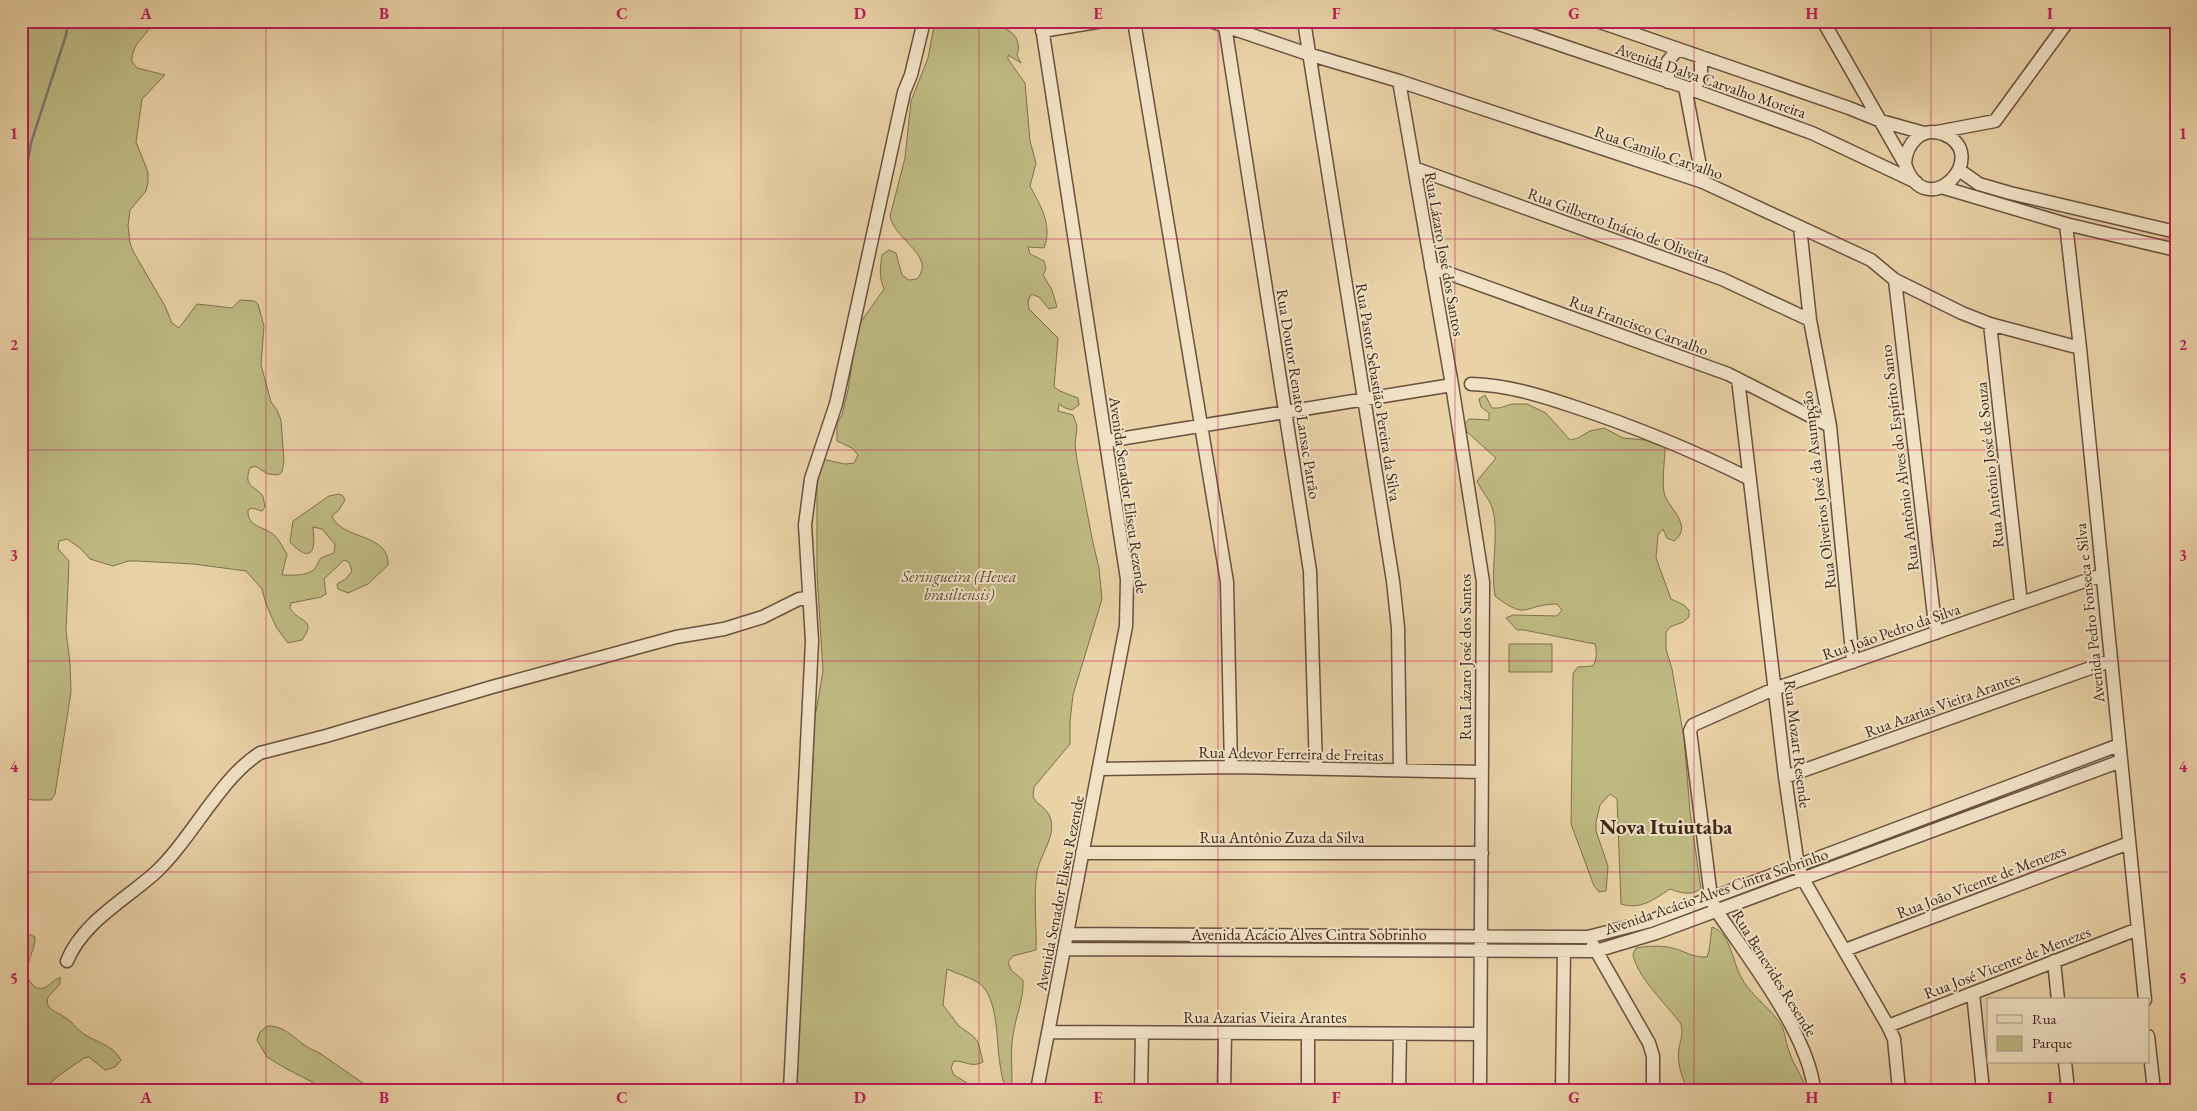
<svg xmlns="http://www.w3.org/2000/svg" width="2197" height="1111" viewBox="0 0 2197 1111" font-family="'EB Garamond',serif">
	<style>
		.green { fill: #beba82; stroke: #7e704f }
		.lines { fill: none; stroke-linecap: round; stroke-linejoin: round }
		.stream { stroke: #787b77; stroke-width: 2.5 }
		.minor-casing { stroke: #6a503e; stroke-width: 15 }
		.minor { stroke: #f1e2c5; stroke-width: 12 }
		.grid { fill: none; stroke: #c2185b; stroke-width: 1; stroke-opacity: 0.55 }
		.labels { text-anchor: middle; stroke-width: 4; stroke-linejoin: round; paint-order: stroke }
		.street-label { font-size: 16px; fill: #3f251c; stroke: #f1e2c5 }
		.park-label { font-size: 16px; font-style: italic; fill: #5f4a36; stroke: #f1e2c5 }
		.district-label { font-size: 21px; font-weight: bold; fill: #3f251c; stroke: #f1e2c5 }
		.neatline { fill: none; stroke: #c2185b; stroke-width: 2 }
		.grid-label { font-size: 16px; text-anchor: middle; font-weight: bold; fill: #c2185b }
	</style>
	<rect width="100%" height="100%" fill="#e9d2a6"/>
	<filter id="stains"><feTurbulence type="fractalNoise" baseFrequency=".004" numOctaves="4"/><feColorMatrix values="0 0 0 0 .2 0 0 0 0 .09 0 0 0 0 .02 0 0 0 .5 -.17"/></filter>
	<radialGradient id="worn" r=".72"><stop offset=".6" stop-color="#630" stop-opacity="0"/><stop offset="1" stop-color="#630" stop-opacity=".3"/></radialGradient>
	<path class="green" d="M 21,21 L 153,21 C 147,37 131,43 132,62 L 137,68 L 165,75 L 142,99 L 136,142 L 148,172 L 148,182 L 146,191 L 130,210 L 128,226 L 130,243 L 133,251 L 165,306 L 172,323 L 179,328 L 197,304 L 232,308 L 240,300 L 254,301 L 258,304 L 264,326 L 261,365 L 271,402 L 277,410 L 281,420 L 284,461 L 282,472 L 278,475 L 268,474 L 255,466 L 250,468 C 243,487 254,485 263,496 L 265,507 L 262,511 L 252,508 L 248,510 C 247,528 265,526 275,536 C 280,541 283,548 287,554 L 282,575 C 292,575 312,577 317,565 C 318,563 319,560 321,558 L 334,553 L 335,544 L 322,529 L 313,527 C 313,533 315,542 313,548 C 309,561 294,547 290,542 L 293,521 L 329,496 L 339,494 L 343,496 L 345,500 L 339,510 L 332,516 C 341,540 390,533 388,565 L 368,584 L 348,593 L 338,589 L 337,584 L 346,579 L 352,571 L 349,562 L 344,560 L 324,579 L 326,594 L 321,597 L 291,603 L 290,608 C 298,623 318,618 302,640 L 288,643 L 276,627 L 266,604 L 262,589 L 246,571 L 194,564 L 137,561 L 128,561 L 113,566 L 90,559 L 80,548 L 67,539 L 59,541 L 58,549 L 69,561 L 66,631 L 70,663 L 71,692 L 55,794 L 51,800 L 33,800 L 21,798 Z
		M 935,21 C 957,21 1029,16 1017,55 L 1021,63 L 1008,55 L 1008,59 L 1025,83 L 1030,141 L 1036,163 L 1030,186 C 1040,205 1053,225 1044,248 L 1028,247 L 1030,254 L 1044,261 L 1046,269 L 1043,275 L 1052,290 L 1057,307 L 1049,309 L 1039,297 L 1031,294 L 1028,301 L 1029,309 L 1058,338 L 1054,387 L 1060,391 L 1078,398 L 1079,405 L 1072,410 L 1065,408 L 1059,404 L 1058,411 L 1073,415 L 1077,426 L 1075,445 L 1077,460 L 1093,543 L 1099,568 L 1102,599 L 1073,695 L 1070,721 L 1070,744 L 1034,787 L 1033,797 C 1038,806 1048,808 1051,820 C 1055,838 1040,855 1037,872 C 1033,897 1037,925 1036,950 L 1013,956 L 1008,962 L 1011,970 L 1023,980 C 1024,998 1017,1012 1014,1030 C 1010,1047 1012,1065 1012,1082 L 1008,1088 C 1001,1081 1002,1074 1000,1064 C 996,1042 999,998 979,983 C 970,977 957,974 947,969 L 943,1005 L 959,1026 L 973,1036 L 978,1042 L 983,1062 C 971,1068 966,1061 954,1061 L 951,1068 L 954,1075 L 978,1090 L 794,1090 L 814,723 L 823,671 L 817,574 L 817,474 L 822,459 L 845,464 L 854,463 L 858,455 L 852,448 L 837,441 L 837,424 L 842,415 L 848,390 L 858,326 L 884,289 C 879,277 880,268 882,255 L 889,250 L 896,253 L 902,275 L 909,280 L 917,279 C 937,256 894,240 890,216 L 905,158 L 911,101 L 928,58 Z
		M 1485,395 L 1492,408 L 1499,408 L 1512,404 L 1527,404 L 1546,413 L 1570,440 L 1578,438 L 1590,431 L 1604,428 L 1623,438 L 1645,440 L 1665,447 C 1665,460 1661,485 1665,496 C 1671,510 1693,527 1674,541 L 1667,538 L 1663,529 L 1658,535 L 1656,558 L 1671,599 L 1684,605 L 1689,610 L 1689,617 L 1683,622 L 1670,627 L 1666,632 L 1666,649 L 1672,669 L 1684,738 L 1690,811 L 1701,889 C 1689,896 1682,893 1670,889 C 1653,900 1641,910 1621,904 L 1617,799 L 1610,794 L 1600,805 L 1596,822 L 1596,831 L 1608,866 L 1606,891 L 1599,892 L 1594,886 L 1571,824 L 1573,673 L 1578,667 L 1593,666 C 1597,658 1597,653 1595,644 L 1524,630 L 1517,630 L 1506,618 L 1513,615 L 1557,616 L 1562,610 L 1557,604 C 1523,604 1529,622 1495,596 C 1490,570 1500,529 1492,507 C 1489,499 1481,490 1477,481 L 1496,458 L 1467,432 L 1464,425 L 1469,419 L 1489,420 L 1489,413 L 1481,407 L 1479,399 Z
		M 1509,644 L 1552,644 L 1552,672 L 1509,672 Z
		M 1712,927 C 1730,933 1732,959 1740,975 C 1750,996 1767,1004 1779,1022 C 1786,1031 1785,1041 1789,1051 C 1793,1065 1803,1076 1806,1090 L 1688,1090 C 1681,1076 1677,1063 1679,1048 C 1681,1039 1683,1033 1681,1024 C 1667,1005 1636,976 1633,954 L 1636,948 C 1647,946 1661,945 1672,948 C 1685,951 1693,958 1707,957 L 1709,951 Z
		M 21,935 L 31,935 L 35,937 C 36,953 18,971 33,985 C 35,988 40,989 44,988 C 50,985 54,980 60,977 L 60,984 L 48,997 C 44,1010 58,1012 66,1018 C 72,1021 75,1028 80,1031 C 93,1042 113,1044 121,1060 L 115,1067 L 105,1070 L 89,1057 L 84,1058 L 58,1076 L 44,1089 L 21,1090 C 21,1077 25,1029 21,1021 Z
		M 267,1026 C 289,1025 298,1046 318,1052 L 373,1090 L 322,1090 L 312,1082 L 285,1068 L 267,1057 L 257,1040 L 260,1032 Z"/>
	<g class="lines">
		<path class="stream" d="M 21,263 L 27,166 L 31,143 L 66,35 L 68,21"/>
		<g class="minor-casing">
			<path id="minor" d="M 1134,21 L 1227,582 L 1231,767
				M 1210,21 L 1308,54 L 1399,81 L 1703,182 L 1871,260 L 1895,280 L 1962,313 L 1990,324 L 2080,348
				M 1304,21 L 1393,581 L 1398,628 L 1400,770
				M 1490,21 L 1685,87 L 1812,133 L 1916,182
				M 1597,21 L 1849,108 L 1881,121 L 1924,133
				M 1823,21 L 1905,164 C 1926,227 1994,154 1943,134 C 1921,126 1906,144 1905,164
				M 1225,26 L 1310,571 L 1316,769
				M 1042,31 L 1103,21
				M 1399,81 L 1452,385 L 1483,582 L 1480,1090
				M 1668,82 L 1668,61 L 1678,49
				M 1685,87 L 1703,182
				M 1693,90 L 1701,77 L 1701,57
				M 1937,132 L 1995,121 L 2068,21
				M 1414,168 L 1722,279 L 1810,320
				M 1959,170 L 1979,184 L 2010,193 L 2176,232
				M 1941,187 L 2066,224 L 2176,250
				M 2066,224 L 2080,348 L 2145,1000
				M 1800,227 L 1810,320 L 1830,426 L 1853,662
				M 1431,267 L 1728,374 L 1830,426
				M 1895,280 L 1936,633
				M 1990,324 L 2021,603
				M 1738,379 L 1785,777 L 1798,866 L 1803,879 L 1888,1026 L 1894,1039 L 1899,1090
				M 1471,384 C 1507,385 1539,395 1572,406 C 1633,426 1692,450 1750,479
				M 1107,441 L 1452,385
				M 1099,769 L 1231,767 L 1482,772
				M 1785,777 L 2110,661
				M 1082,853 L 1482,853
				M 1067,934 L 1588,937 L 1650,921 L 2119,745
				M 1593,945 L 1649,1043 L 1653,1056 L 1653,1090
				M 1064,949 L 1596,951 L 1656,933 L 2121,761
				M 1845,950 L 2129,843
				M 67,961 C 83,922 125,900 155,873 C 191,840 220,778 260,753 L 326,736 L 492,687 L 676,637 L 724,629 L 763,617 L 799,599 L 808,598
				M 2054,961 L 2058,1000
				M 1973,993 L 1983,1090
				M 1888,1026 L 2138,929
				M 1049,1032 L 1480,1034
				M 2148,1036 L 2154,1090
				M 2065,1062 L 2068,1090
				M 790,1090 L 812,641 L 805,525 L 811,479 L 836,404 L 904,92 L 911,75 L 924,21
				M 1037,1090 L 1126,626 L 1127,579 L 1041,21
				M 1141,1090 L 1142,1033
				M 1224,1090 L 1225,1033
				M 1308,1090 L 1308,1034
				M 1399,1090 L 1400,1034
				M 1562,1090 L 1564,951
				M 1814,1090 C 1809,1035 1747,956 1716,910 L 1711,897 L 1690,731 L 1693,725 L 1774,689 L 2102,575"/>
		</g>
		<use href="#minor" class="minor"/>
	</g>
	<path class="grid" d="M 266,21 L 266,1090M 503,21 L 503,1090M 741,21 L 741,1090M 979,21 L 979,1090M 1218,21 L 1218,1090M 1455,21 L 1455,1090M 1694,21 L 1694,1090M 1931,21 L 1931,1090M 21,239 L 2176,239M 21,450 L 2176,450M 21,661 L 2176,661M 21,872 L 2176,872"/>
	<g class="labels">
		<g class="street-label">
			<text transform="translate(1711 80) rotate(19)" y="6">Avenida Dalva Carvalho Moreira</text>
			<text transform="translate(1659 152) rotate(19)" y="6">Rua Camilo Carvalho</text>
			<text transform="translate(1619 225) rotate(20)" y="6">Rua Gilberto Inácio de Oliveira</text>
			<text transform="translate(1445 254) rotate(80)" y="6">Rua Lázaro José dos Santos</text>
			<text transform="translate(1639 325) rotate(20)" y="6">Rua Francisco Carvalho</text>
			<text transform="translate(1379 392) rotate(81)" y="6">Rua Pastor Sebastião Pereira da Silva</text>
			<text transform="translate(1299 394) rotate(81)" y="6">Rua Doutor Renato Lansac Patrão</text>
			<text transform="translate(1899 458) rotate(-97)" y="6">Rua Antônio Alves do Espírito Santo</text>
			<text transform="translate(1989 465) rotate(-96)" y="6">Rua Antônio José de Souza</text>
			<text transform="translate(1818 490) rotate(-97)" y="6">Rua Oliveiros José da Asumpção</text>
			<text transform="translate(1129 495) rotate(82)" y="6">Avenida Senador Eliseu Rezende</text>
			<text transform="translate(2089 613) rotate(-96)" y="6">Avenida Pedro Fonseca e Silva</text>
			<text transform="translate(1891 631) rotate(-19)" y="6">Rua João Pedro da Silva</text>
			<text transform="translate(1465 657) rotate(-90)" y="6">Rua Lázaro José dos Santos</text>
			<text transform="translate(1942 704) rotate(-20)" y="6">Rua Azarias Vieira Arantes</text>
			<text transform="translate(1798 744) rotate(83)" y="6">Rua Mozart Resende</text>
			<text transform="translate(1291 753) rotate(1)" y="6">Rua Adevor Ferreira de Freitas</text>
			<text x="1282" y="843">Rua Antônio Zuza da Silva</text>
			<text transform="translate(1981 881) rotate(-21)" y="6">Rua João Vicente de Menezes</text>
			<text transform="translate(1716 891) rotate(-19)" y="6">Avenida Acácio Alves Cintra Sobrinho</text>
			<text transform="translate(1059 893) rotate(-79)" y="6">Avenida Senador Eliseu Rezende</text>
			<text x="1309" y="940">Avenida Acácio Alves Cintra Sobrinho</text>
			<text transform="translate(2007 962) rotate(-21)" y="6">Rua José Vicente de Menezes</text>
			<text transform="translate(1775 973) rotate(58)" y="6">Rua Benevides Resende</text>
			<text x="1265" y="1023">Rua Azarias Vieira Arantes</text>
		</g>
		<g class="park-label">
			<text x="959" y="582">Seringueira (Hevea<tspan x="959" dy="18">brasiliensis)</tspan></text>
		</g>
		<g class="district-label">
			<text x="1666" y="834">Nova Ituiutaba</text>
		</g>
	</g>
	<rect width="2197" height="1111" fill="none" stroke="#e9d2a6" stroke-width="55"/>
	<rect x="1987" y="998" width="162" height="65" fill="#f1e2c5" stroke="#aa9681"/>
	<rect x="1997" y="1015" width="25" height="8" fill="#f1e2c5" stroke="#aa9681"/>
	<text x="2032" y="1024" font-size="15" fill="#3f251c">Rua</text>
	<rect x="1997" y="1036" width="25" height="15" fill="#beba82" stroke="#aa9681"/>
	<text x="2032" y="1048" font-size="15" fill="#3f251c">Parque</text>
	<rect x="28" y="28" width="2142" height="1056" class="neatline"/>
	<g class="grid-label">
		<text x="146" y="19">A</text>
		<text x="384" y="19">B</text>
		<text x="622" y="19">C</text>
		<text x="860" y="19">D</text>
		<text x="1098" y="19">E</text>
		<text x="1336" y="19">F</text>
		<text x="1574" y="19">G</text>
		<text x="1812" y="19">H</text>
		<text x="2050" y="19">I</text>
		<text x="14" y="139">1</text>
		<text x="2183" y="139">1</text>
		<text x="14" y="350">2</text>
		<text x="2183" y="350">2</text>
		<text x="14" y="561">3</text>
		<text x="2183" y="561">3</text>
		<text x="14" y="772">4</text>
		<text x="2183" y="772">4</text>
		<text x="14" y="984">5</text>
		<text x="2183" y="984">5</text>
		<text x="146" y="1103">A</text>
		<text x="384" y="1103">B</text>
		<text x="622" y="1103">C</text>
		<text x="860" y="1103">D</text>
		<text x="1098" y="1103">E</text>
		<text x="1336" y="1103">F</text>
		<text x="1574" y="1103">G</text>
		<text x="1812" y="1103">H</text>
		<text x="2050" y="1103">I</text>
	</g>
	<rect width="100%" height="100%" filter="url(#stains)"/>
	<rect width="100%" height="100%" fill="url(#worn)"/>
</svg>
